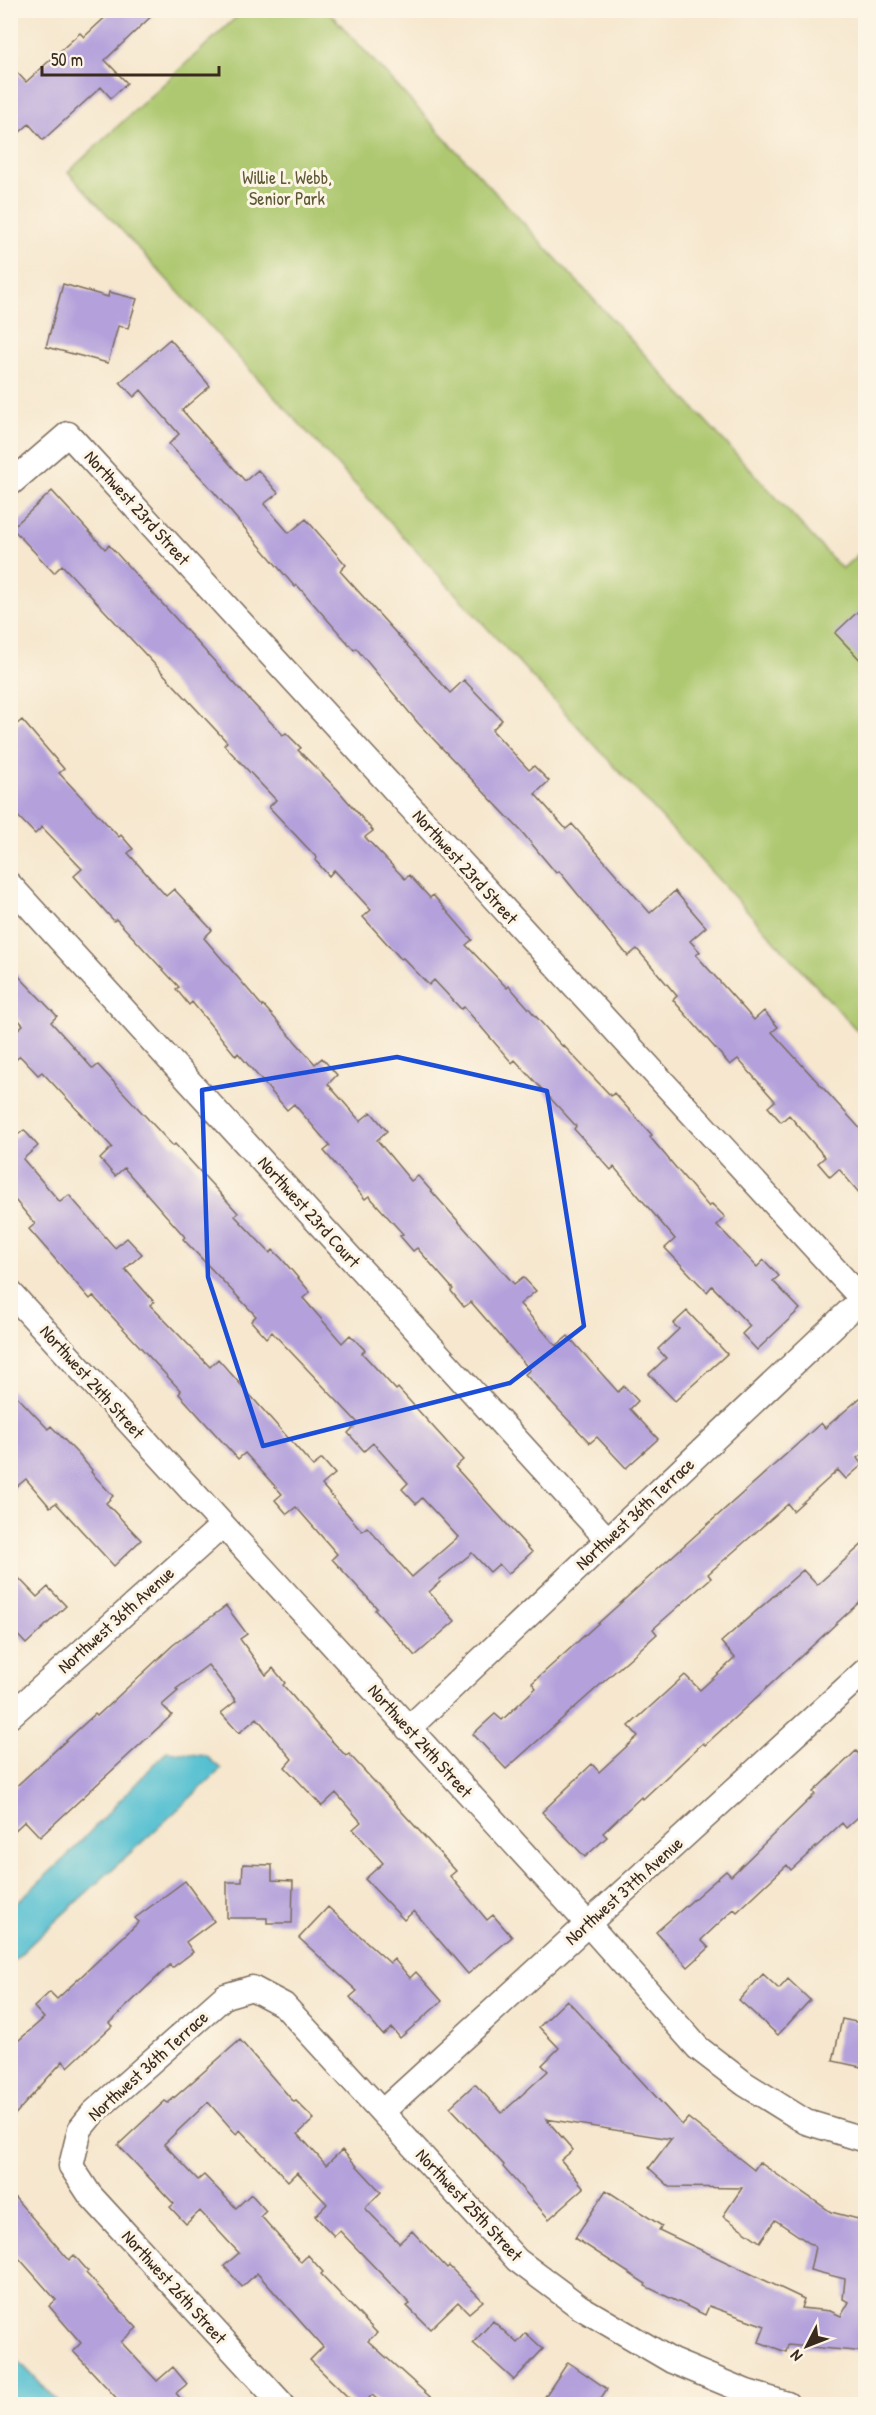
<svg xmlns="http://www.w3.org/2000/svg" width="876" height="2415" viewBox="0 0 876 2415" font-family="'Patrick Hand',sans-serif">
	<style>
		.green { fill: #adc86f; stroke: #747946; stroke-width: 1.5 }
		.water { fill: #55c0d1; stroke: #487578; stroke-width: 1.5 }
		.building { fill: #b4a1db }
		.lines { fill: none; stroke-linecap: round; stroke-linejoin: round }
		.minor-casing { stroke: #7c6c5c; stroke-width: 27 }
		.minor { stroke: #fff; stroke-width: 24 }
		.marked { fill: none; stroke: #1d4ed8; stroke-width: 4.5; stroke-linejoin: round }
		.labels { text-anchor: middle; stroke-width: 6; stroke-linejoin: round; paint-order: stroke }
		.park-label { font-size: 18px; fill: #5d5936; stroke: #fcf5e5 }
		.street-label { font-size: 18px; fill: #3b2a1e; stroke: #fcf5e5 }
	</style>
	<rect width="100%" height="100%" fill="#fcf5e5"/>
	<filter id="ink" filterUnits="userSpaceOnUse"><feTurbulence type="fractalNoise" baseFrequency=".0167" numOctaves="2"/><feDisplacementMap in="SourceGraphic" scale="12" xChannelSelector="R" yChannelSelector="G"/><feConvolveMatrix kernelMatrix="1 2 1 2 8 2 1 2 1" color-interpolation-filters="sRGB"/></filter>
	<filter id="wash" filterUnits="userSpaceOnUse"><feTurbulence type="fractalNoise" baseFrequency=".008" numOctaves="4" result="noise"/><feDisplacementMap in="SourceGraphic" scale="24" xChannelSelector="R" yChannelSelector="G"/><feGaussianBlur stdDeviation="1.35" result="paint"/><feColorMatrix in="noise" values="0 0 0 0 0 0 0 0 0 0 0 0 0 0 0 0 0 1.4 0 .05"/><feComposite in="paint" operator="in"/></filter>
	<g filter="url(#wash)">
		<rect width="100%" height="100%" fill="#f6e7ce"/>
		<path class="green" d="M 243,11 L 328,11 L 842,569 L 865,548 L 865,1039 L 68,172 Z"/>
		<path class="water" d="M 167,1751 L 206,1756 L 221,1769 C 152,1835 79,1897 11,1963 L 11,1908 L 66,1857 Z
			M 11,2353 L 60,2404 L 11,2404 Z"/>
		<g id="blocks">
			<path class="building" d="M 113,10 L 158,10 L 105,60 L 127,83 L 111,98 L 101,87 L 43,140 L 29,124 L 10,141 L 10,65 L 26,82 L 80,33 L 84,37 Z
				M 63,284 L 108,297 L 109,292 L 137,299 L 128,328 L 118,326 L 108,363 L 46,347 Z
				M 170,339 L 210,386 L 182,410 L 245,481 L 258,470 L 278,493 L 264,504 L 289,533 L 306,519 L 346,565 L 340,571 L 450,693 L 464,680 L 502,720 L 492,730 L 529,770 L 534,766 L 549,781 L 535,794 L 566,829 L 572,824 L 650,913 L 675,891 L 706,927 L 690,941 L 700,952 L 696,955 L 754,1020 L 764,1011 L 778,1027 L 772,1032 L 866,1135 L 866,1201 L 839,1169 L 830,1177 L 818,1163 L 825,1157 L 789,1115 L 781,1122 L 768,1107 L 775,1101 L 738,1059 L 730,1065 L 673,1000 L 677,996 L 637,949 L 628,956 L 559,871 L 556,873 L 521,831 L 418,723 L 356,648 L 354,650 L 297,585 L 295,587 L 207,484 L 169,444 L 179,434 L 141,390 L 134,397 L 120,382 Z
				M 52,491 L 105,549 L 109,545 L 246,696 L 283,735 L 286,733 L 301,748 L 298,750 L 338,790 L 373,831 L 365,837 L 405,879 L 409,875 L 430,898 L 433,895 L 472,940 L 466,945 L 507,988 L 509,986 L 562,1046 L 563,1045 L 611,1096 L 614,1093 L 652,1135 L 650,1137 L 709,1207 L 712,1204 L 725,1217 L 717,1225 L 757,1267 L 764,1260 L 779,1276 L 773,1281 L 800,1309 L 757,1350 L 742,1334 L 750,1326 L 712,1286 L 707,1292 L 665,1248 L 675,1239 L 614,1167 L 611,1170 L 574,1129 L 576,1126 L 515,1060 L 512,1063 L 464,1007 L 461,1009 L 434,980 L 429,985 L 403,958 L 401,959 L 363,917 L 371,910 L 334,870 L 329,876 L 315,860 L 317,858 L 269,807 L 276,800 L 224,745 L 227,742 L 62,565 L 54,573 L 12,528 Z
				M 866,604 L 866,666 L 835,633 Z
				M 22,720 L 64,769 L 59,773 L 119,837 L 121,835 L 133,849 L 128,853 L 166,896 L 174,889 L 212,930 L 204,938 L 263,1007 L 264,1006 L 315,1064 L 322,1058 L 337,1075 L 328,1084 L 360,1121 L 371,1112 L 387,1131 L 377,1140 L 411,1181 L 418,1176 L 514,1284 L 523,1277 L 536,1291 L 520,1304 L 556,1346 L 568,1336 L 618,1392 L 624,1386 L 638,1401 L 630,1409 L 658,1439 L 626,1468 L 597,1437 L 590,1443 L 525,1374 L 530,1370 L 471,1302 L 464,1307 L 451,1291 L 453,1289 L 417,1248 L 413,1251 L 400,1236 L 403,1234 L 369,1196 L 365,1199 L 324,1151 L 330,1146 L 294,1104 L 287,1110 L 238,1053 L 236,1056 L 192,1002 L 189,1005 L 176,989 L 179,987 L 116,919 L 114,921 L 74,876 L 82,869 L 42,827 L 35,834 L 10,808 L 10,730 Z
				M 10,967 L 57,1016 L 51,1022 L 93,1069 L 98,1065 L 173,1146 L 175,1144 L 238,1213 L 235,1216 L 270,1253 L 273,1250 L 282,1259 L 310,1292 L 303,1298 L 342,1343 L 350,1335 L 365,1350 L 362,1353 L 396,1390 L 398,1388 L 463,1460 L 455,1467 L 532,1552 L 508,1574 L 499,1564 L 490,1572 L 472,1553 L 439,1580 L 440,1582 L 429,1592 L 455,1621 L 415,1656 L 375,1610 L 377,1608 L 332,1559 L 337,1554 L 296,1507 L 287,1514 L 275,1500 L 282,1494 L 245,1453 L 238,1459 L 179,1394 L 181,1391 L 93,1296 L 90,1299 L 29,1229 L 35,1224 L 10,1194 L 10,1141 L 24,1130 L 38,1146 L 23,1159 L 60,1202 L 69,1195 L 115,1248 L 127,1238 L 142,1254 L 125,1269 L 154,1302 L 150,1305 L 210,1367 L 218,1359 L 313,1466 L 322,1459 L 335,1474 L 322,1485 L 362,1531 L 367,1527 L 412,1577 L 458,1537 L 422,1498 L 416,1504 L 402,1489 L 408,1483 L 373,1443 L 364,1451 L 348,1433 L 358,1423 L 272,1332 L 266,1338 L 251,1321 L 256,1316 L 183,1239 L 185,1237 L 124,1168 L 115,1176 L 100,1159 L 112,1147 L 42,1072 L 38,1075 L 20,1056 L 10,1065 L 10,1036 L 23,1025 L 10,1010 Z
				M 687,1311 L 727,1354 L 675,1401 L 649,1374 L 666,1358 L 658,1349 L 679,1329 L 673,1324 Z
				M 10,1389 L 48,1429 L 51,1426 L 79,1455 L 92,1470 L 91,1472 L 113,1496 L 106,1503 L 141,1540 L 114,1566 L 56,1503 L 50,1507 L 26,1479 L 10,1492 Z
				M 866,1393 L 866,1451 L 857,1458 L 862,1465 L 846,1479 L 838,1470 L 793,1511 L 788,1504 L 708,1574 L 711,1578 L 653,1629 L 657,1634 L 506,1769 L 473,1734 L 495,1714 L 502,1720 L 536,1688 L 532,1683 L 698,1533 L 821,1423 L 825,1428 Z
				M 866,1541 L 866,1596 L 705,1745 L 703,1743 L 643,1799 L 641,1797 L 603,1833 L 607,1837 L 585,1857 L 542,1812 L 592,1764 L 599,1772 L 638,1736 L 629,1726 L 685,1675 L 700,1690 L 735,1658 L 721,1642 L 803,1570 L 817,1585 Z
				M 10,1569 L 37,1597 L 48,1587 L 66,1606 L 26,1644 L 10,1627 Z
				M 226,1606 L 247,1634 L 240,1639 L 266,1675 L 273,1668 L 285,1683 L 283,1685 L 318,1726 L 346,1756 L 349,1754 L 456,1871 L 450,1876 L 487,1920 L 493,1915 L 512,1937 L 468,1974 L 414,1911 L 404,1920 L 365,1879 L 383,1863 L 353,1829 L 361,1822 L 336,1793 L 322,1806 L 285,1767 L 292,1759 L 257,1718 L 239,1733 L 221,1713 L 236,1701 L 208,1665 L 176,1689 L 178,1691 L 162,1705 L 172,1715 L 40,1837 L 25,1821 L 10,1835 L 10,1792 L 95,1714 L 97,1716 L 173,1645 Z
				M 856,1751 L 866,1761 L 866,1810 L 846,1828 L 842,1823 L 791,1870 L 787,1865 L 737,1912 L 734,1909 L 701,1940 L 709,1948 L 688,1967 L 656,1932 L 726,1871 L 731,1876 L 815,1794 L 813,1792 Z
				M 243,1864 L 272,1865 L 272,1880 L 293,1881 L 292,1923 L 267,1923 L 267,1918 L 227,1918 L 227,1882 L 242,1882 Z
				M 185,1881 L 214,1921 L 186,1942 L 193,1952 L 172,1968 L 170,1965 L 109,2023 L 112,2026 L 68,2067 L 63,2061 L 10,2120 L 10,2048 L 44,2018 L 34,2007 L 50,1992 L 57,1999 L 139,1922 L 135,1918 Z
				M 328,1907 L 390,1963 L 394,1959 L 410,1978 L 416,1972 L 442,2001 L 400,2038 L 392,2028 L 383,2035 L 350,1997 L 357,1991 L 299,1938 Z
				M 763,1974 L 779,1989 L 788,1979 L 810,2000 L 778,2035 L 739,2000 Z
				M 567,2000 L 682,2125 L 688,2118 L 754,2170 L 759,2162 L 831,2212 L 866,2221 L 866,2352 L 788,2345 L 786,2352 L 759,2342 L 765,2326 L 709,2306 L 705,2315 L 645,2286 L 646,2284 L 575,2238 L 606,2190 L 662,2226 L 659,2230 L 804,2299 L 801,2308 L 830,2311 L 841,2316 L 849,2302 L 843,2299 L 845,2279 L 810,2270 L 815,2247 L 775,2220 L 760,2242 L 723,2216 L 742,2188 L 670,2187 L 649,2168 L 671,2139 L 546,2119 L 573,2150 L 561,2160 L 584,2188 L 549,2219 L 503,2167 L 504,2165 L 450,2107 L 475,2084 L 502,2113 L 548,2071 L 542,2065 L 559,2048 L 539,2027 Z
				M 842,2019 L 866,2024 L 866,2068 L 833,2061 Z
				M 240,2040 L 294,2102 L 296,2101 L 314,2119 L 298,2134 L 326,2165 L 342,2150 L 381,2192 L 365,2208 L 399,2243 L 412,2231 L 447,2268 L 449,2266 L 483,2301 L 469,2313 L 458,2302 L 430,2329 L 407,2306 L 410,2304 L 340,2231 L 334,2236 L 315,2216 L 327,2204 L 297,2172 L 288,2181 L 240,2130 L 236,2134 L 208,2102 L 164,2144 L 198,2180 L 204,2175 L 236,2208 L 251,2194 L 266,2211 L 261,2216 L 301,2262 L 308,2255 L 323,2272 L 321,2274 L 377,2333 L 368,2341 L 438,2404 L 383,2404 L 372,2395 L 363,2404 L 355,2404 L 310,2360 L 323,2347 L 257,2273 L 242,2287 L 224,2266 L 239,2253 L 200,2211 L 186,2224 L 170,2207 L 174,2204 L 118,2145 L 165,2101 L 168,2103 Z
				M 10,2192 L 69,2260 L 74,2255 L 88,2271 L 86,2273 L 137,2328 L 121,2342 L 157,2381 L 173,2367 L 187,2384 L 176,2393 L 185,2404 L 122,2404 L 73,2351 L 81,2343 L 49,2306 L 56,2300 L 10,2248 Z
				M 493,2321 L 517,2343 L 526,2333 L 543,2349 L 514,2380 L 473,2343 Z
				M 568,2362 L 607,2389 L 597,2404 L 540,2404 Z"/>
		</g>
	</g>
	<g filter="url(#ink)">
		<use href="#blocks" fill-opacity="0" stroke="#7c6c5c" stroke-width="1.5"/>
		<g class="lines">
			<g class="minor-casing">
				<path id="minor" d="M 10,484 L 68,434 L 862,1299 L 408,1729
					M 10,885 L 607,1539
					M 10,1292 L 588,1924 L 698,2048 L 745,2084 L 806,2122 L 866,2140
					M 10,1716 L 223,1525
					M 382,2112 L 866,1670
					M 282,2404 L 90,2195 L 71,2166 L 80,2129 L 93,2113 L 225,1996 L 252,1988 L 284,2005 L 517,2260 L 580,2307 L 672,2361 L 747,2392 L 787,2404"/>
			</g>
			<use href="#minor" class="minor"/>
		</g>
	</g>
	<path class="marked" d="M 397,1057 L 547,1091 L 584,1326 L 510,1383 L 263,1446 L 208,1277 L 202,1090 Z"/>
	<g class="labels">
		<g class="park-label">
			<text x="287" y="184">Willie L. Webb,<tspan x="287" dy="21">Senior Park</tspan></text>
		</g>
		<g class="street-label">
			<text transform="translate(137 508) rotate(48)" y="6">Northwest 23rd Street</text>
			<text transform="translate(465 867) rotate(48)" y="6">Northwest 23rd Street</text>
			<text transform="translate(309 1212) rotate(48)" y="6">Northwest 23rd Court</text>
			<text transform="translate(92 1382) rotate(48)" y="6">Northwest 24th Street</text>
			<text transform="translate(635 1514) rotate(-43)" y="6">Northwest 36th Terrace</text>
			<text transform="translate(116 1620) rotate(-42)" y="6">Northwest 36th Avenue</text>
			<text transform="translate(420 1741) rotate(48)" y="6">Northwest 24th Street</text>
			<text transform="translate(624 1891) rotate(-42)" y="6">Northwest 37th Avenue</text>
			<text transform="translate(148 2066) rotate(-42)" y="6">Northwest 36th Terrace</text>
			<text transform="translate(469 2205) rotate(47)" y="6">Northwest 25th Street</text>
			<text transform="translate(174 2287) rotate(48)" y="6">Northwest 26th Street</text>
		</g>
	</g>
	<rect width="876" height="2415" fill="none" stroke="#fcf5e5" stroke-width="36"/>
	<g transform="translate(807 2346) rotate(228)" stroke="#fcf5e5" stroke-width="4.5" paint-order="stroke">
	<path d="M0-4.5L10 22L0 15L-10 22Z" fill="#3b2a1e"/>
	<text y="-9" font-size="16" font-weight="bold" text-anchor="middle" fill="#3b2a1e">N</text>
	</g>
	<path d="M42 66v9h177v-9" fill="none" stroke="#3b2a1e" stroke-width="3"/>
	<text x="51" y="66" font-size="18" fill="#3b2a1e" stroke="#fcf5e5" stroke-width="4.5" paint-order="stroke">50 m</text>
</svg>
